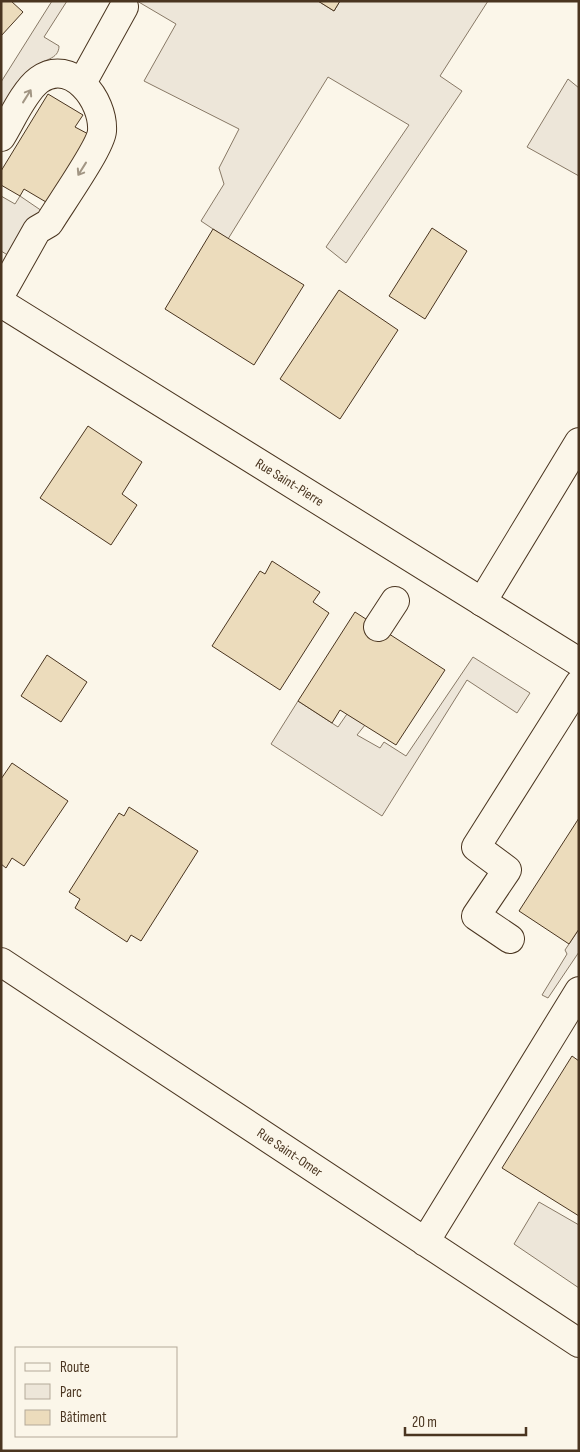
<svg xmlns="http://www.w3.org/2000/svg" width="580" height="1452" viewBox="0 0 580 1452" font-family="'Sofia Sans Condensed',sans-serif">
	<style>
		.green { fill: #ede6d9; stroke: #887966 }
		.building { fill: #ecdcbc; stroke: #4a3520 }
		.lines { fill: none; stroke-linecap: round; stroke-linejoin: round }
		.minor-casing { stroke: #4a3520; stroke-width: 30 }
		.major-casing { stroke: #4a3520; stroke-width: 30 }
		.minor { stroke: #fbf6e9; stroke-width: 28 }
		.major { stroke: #fbf6e9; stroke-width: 28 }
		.oneway { stroke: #a29684 }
		.labels { text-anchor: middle; stroke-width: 4; stroke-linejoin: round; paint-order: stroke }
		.street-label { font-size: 14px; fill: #4a3520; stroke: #fbf6e9 }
	</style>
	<rect width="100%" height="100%" fill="#fbf6e9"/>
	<path class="green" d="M 52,1 L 67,1 L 44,37 L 59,46 C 59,60 43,59 34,67 C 21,79 11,96 1,111 L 1,82 Z
		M 137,1 L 318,1 L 334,11 L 340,1 L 488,1 L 440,76 L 462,91 L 346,263 L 326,247 L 409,125 L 328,77 L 228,239 L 201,221 L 224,184 L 219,168 L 239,129 L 144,81 L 176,24 Z
		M 568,79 L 579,88 L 579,176 L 527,147 Z
		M 1,196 L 15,204 L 20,196 L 42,211 L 35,215 L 11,257 L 1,251 Z
		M 473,657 L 530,693 L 517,713 L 467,680 L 382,816 L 271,744 L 298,701 L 338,727 L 347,714 L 365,725 L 357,735 L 380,748 L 384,742 L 406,756 Z
		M 579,929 L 579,952 L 548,998 L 542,995 L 567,954 L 565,950 Z
		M 539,1202 L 579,1225 L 579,1288 L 514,1244 Z"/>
	<path class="building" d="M 1,1 L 11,1 L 23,12 L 1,36 Z
		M 318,1 L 340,1 L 334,11 Z
		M 48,94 L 83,115 L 75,127 L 92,136 L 51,205 L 24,189 L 20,196 L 1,185 L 1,171 Z
		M 432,228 L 467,251 L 425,319 L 389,296 Z
		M 213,229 L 304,285 L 254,365 L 165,309 Z
		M 339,290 L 398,330 L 340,419 L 280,379 Z
		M 88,426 L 142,462 L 122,494 L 137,505 L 111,545 L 40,498 Z
		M 272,561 L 320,592 L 313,602 L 329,613 L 280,690 L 212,646 L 260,571 L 265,574 Z
		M 355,612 L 445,670 L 396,745 L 340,710 L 332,723 L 298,701 Z
		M 47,655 L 87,682 L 61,722 L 21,696 Z
		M 12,763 L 68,801 L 24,866 L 12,858 L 6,868 L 1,864 L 1,779 Z
		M 129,807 L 198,851 L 141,941 L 131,935 L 127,942 L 75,908 L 80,899 L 69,892 L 119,813 L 124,816 Z
		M 579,818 L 579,929 L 569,944 L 519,911 Z
		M 572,1056 L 579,1061 L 579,1216 L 502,1168 Z"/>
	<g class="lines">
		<g class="minor-casing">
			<path id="minor" d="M 82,83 L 124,7
				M 1,137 C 11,121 24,91 39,80 C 71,57 104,100 102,131 C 101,147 59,206 49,223 L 37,230 L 1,294
				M 482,602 L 579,442
				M 378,627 L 395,601
				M 510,939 L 476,916 L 507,870 L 476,847 L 579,684
				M 1,962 L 579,1343
				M 425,1242 L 579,991"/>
		</g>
		<g class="major-casing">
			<path id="major" d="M 1,303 L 579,662"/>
		</g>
		<use href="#minor" class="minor"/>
		<use href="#major" class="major"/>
	</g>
	<defs><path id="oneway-shaft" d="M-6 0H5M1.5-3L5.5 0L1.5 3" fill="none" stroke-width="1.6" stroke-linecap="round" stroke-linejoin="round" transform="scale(1.25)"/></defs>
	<g class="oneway">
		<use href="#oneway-shaft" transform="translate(27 96) rotate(-58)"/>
		<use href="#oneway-shaft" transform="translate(82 169) rotate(122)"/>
	</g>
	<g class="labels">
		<g class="street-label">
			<text transform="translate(290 482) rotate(32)" y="5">Rue Saint-Pierre</text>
			<text transform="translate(290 1152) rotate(34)" y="5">Rue Saint-Omer</text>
		</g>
	</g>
	<rect width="580" height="1452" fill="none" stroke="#4a3520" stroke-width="5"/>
	<rect x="15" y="1347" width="162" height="90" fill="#fbf6e9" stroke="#b4a999"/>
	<rect x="25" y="1363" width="25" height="8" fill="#fbf6e9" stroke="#b4a999"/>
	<text x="60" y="1372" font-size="15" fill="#4a3520">Route</text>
	<rect x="25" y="1384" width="25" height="15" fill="#ede6d9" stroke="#b4a999"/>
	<text x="60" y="1397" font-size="15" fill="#4a3520">Parc</text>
	<rect x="25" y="1410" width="25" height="15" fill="#ecdcbc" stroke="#b4a999"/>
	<text x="60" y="1422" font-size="15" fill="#4a3520">Bâtiment</text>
	<path d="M405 1427v8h121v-8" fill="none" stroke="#4a3520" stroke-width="2.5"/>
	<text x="412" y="1427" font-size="15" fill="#4a3520" stroke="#fbf6e9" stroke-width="4" paint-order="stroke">20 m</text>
</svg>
